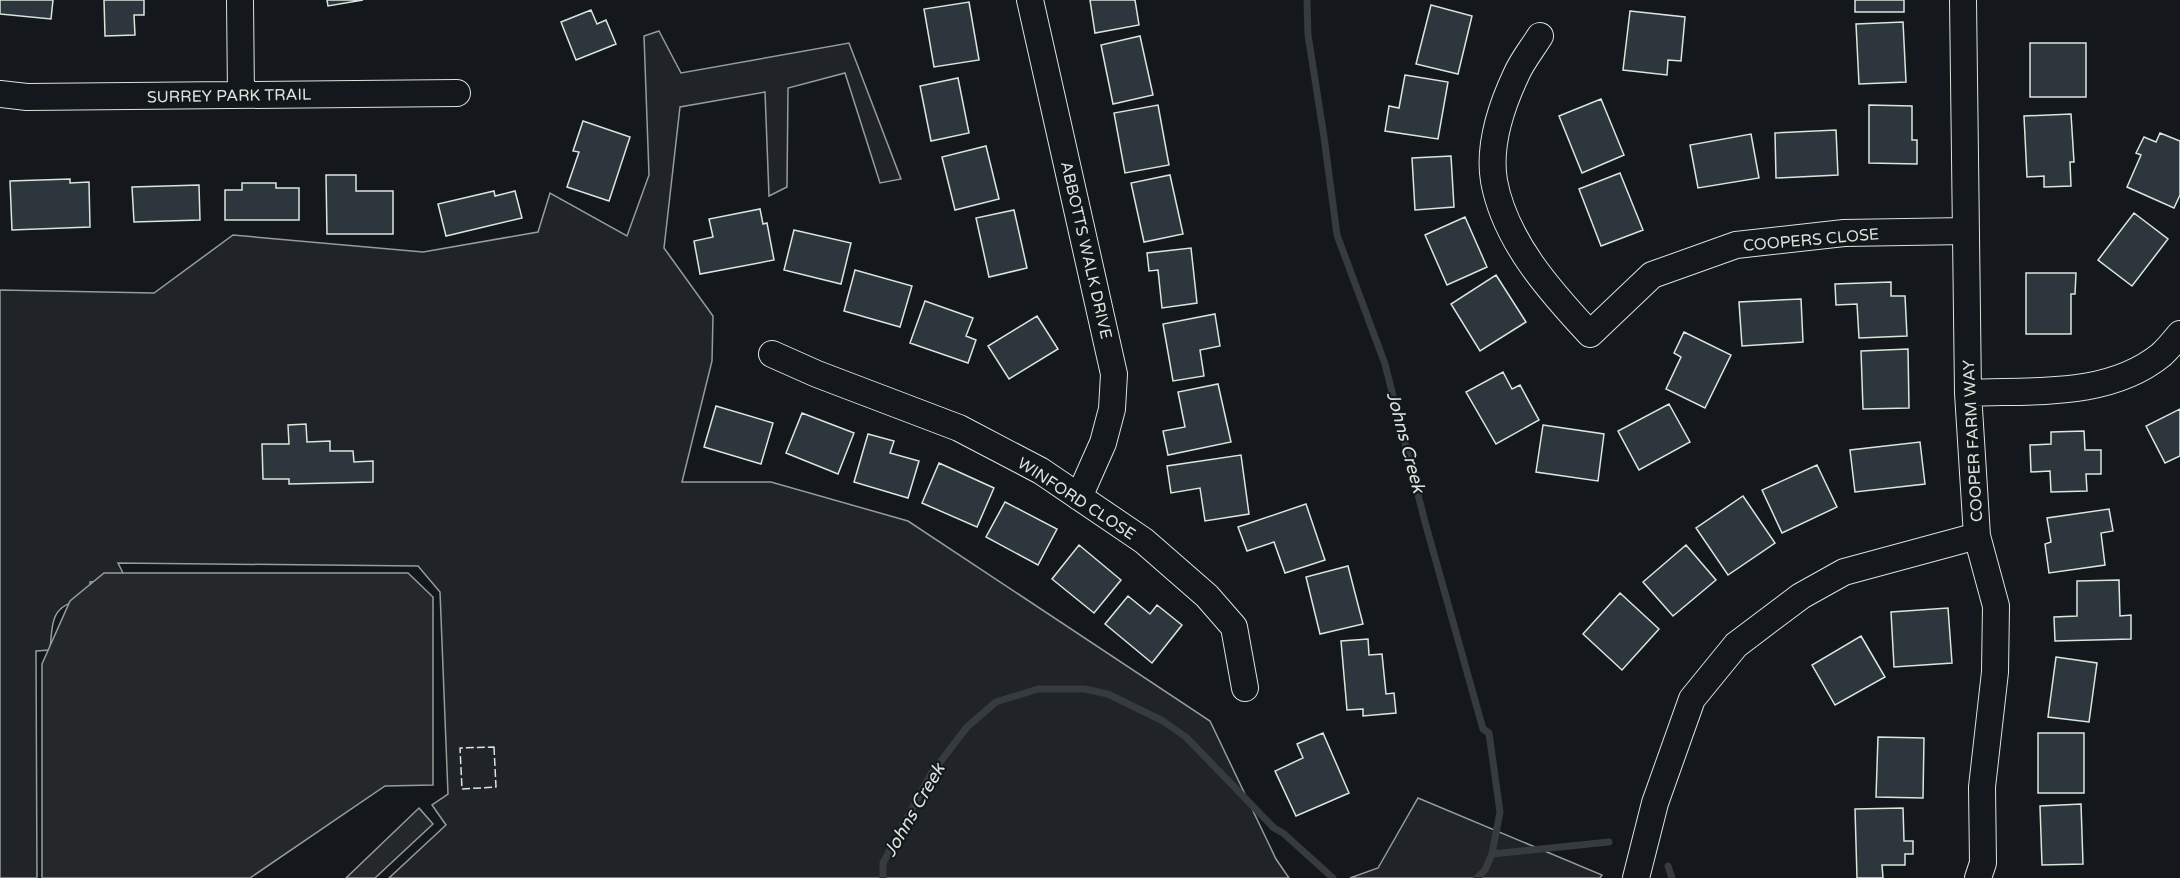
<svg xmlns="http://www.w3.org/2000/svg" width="2180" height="878" viewBox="0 0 2180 878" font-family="'Varela Round',sans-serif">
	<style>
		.green { fill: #202428; stroke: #939e99; stroke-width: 1.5 }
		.parking { fill: #24282b; stroke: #939e99; stroke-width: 1.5 }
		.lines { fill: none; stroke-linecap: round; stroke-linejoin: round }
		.stream { stroke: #363b3e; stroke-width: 7 }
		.building { fill: #2c363c; stroke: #d8e6dc; stroke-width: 1.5 }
		.minor-casing { stroke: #d8e6dc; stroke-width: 28 }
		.minor { stroke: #14181c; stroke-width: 26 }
		.fence { stroke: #d8e6dc; stroke-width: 1.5; stroke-dasharray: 8 3; stroke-linecap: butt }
		.labels { text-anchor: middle; stroke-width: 4.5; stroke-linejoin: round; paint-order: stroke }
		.street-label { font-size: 16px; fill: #d8e6dc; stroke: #14181c }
		.water-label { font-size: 18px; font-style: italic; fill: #d8e6dc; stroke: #14181c }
	</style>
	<rect width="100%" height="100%" fill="#14181c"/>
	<path class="green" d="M 659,31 L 681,73 L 849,43 L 901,179 L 880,183 L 845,73 L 788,88 L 787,187 L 769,196 L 765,92 L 680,107 L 664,248 L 713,316 L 712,361 L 682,482 L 771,482 L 908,521 L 1210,721 L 1276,859 L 1289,878 L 389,878 L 446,825 L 432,805 L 448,794 L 440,592 L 418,566 L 118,563 L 126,579 L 90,582 L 90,597 C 52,606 53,614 50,650 L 36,651 L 37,878 L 0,878 L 0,290 L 154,293 L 233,235 L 423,252 L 538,232 L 550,193 L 627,236 L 649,175 L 644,36 Z
		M 1418,798 L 1602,875 L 1600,878 L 1350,878 L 1378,868 Z"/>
	<path class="parking" d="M 104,573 L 408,573 L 433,597 L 433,785 L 385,786 L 250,878 L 42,878 L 42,664 L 70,601 Z
		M 419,808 L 433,824 L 375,878 L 346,878 Z"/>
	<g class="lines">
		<path class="stream" d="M 1307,0 L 1308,35 L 1324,137 L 1337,235 L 1385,364 L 1425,522 L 1483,729 L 1489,733 L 1500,812 L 1492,854 L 1485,870 L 1477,878
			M 1492,854 L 1609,842
			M 1668,866 L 1672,878
			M 883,878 L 883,863 L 931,774 L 967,727 L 996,702 L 1038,689 L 1084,689 L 1108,694 L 1163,721 L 1186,737 L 1274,828 L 1283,833 L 1333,878"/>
	</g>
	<path class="building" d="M 0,0 L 53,0 L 51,19 L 0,14 Z
		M 104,0 L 144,0 L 144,15 L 134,15 L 135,35 L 105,36 Z
		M 327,0 L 363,0 L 328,6 Z
		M 1090,0 L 1135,0 L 1139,25 L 1095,33 Z
		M 1855,0 L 1904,0 L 1904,12 L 1855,12 Z
		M 969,2 L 979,60 L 934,67 L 924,9 Z
		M 1431,5 L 1472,16 L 1458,74 L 1416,64 Z
		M 591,10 L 597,24 L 606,20 L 616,44 L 576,60 L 561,22 Z
		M 1630,11 L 1685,17 L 1681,61 L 1668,60 L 1667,75 L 1623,70 Z
		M 1903,22 L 1906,82 L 1859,84 L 1856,24 Z
		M 1140,36 L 1153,95 L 1113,104 L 1101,45 Z
		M 2030,43 L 2086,43 L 2086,97 L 2030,97 Z
		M 1405,75 L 1448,82 L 1438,139 L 1385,131 L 1389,106 L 1399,108 Z
		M 958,78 L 969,133 L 931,141 L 920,86 Z
		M 1601,99 L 1624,155 L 1582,173 L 1559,116 Z
		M 1158,105 L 1169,165 L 1125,173 L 1114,113 Z
		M 1869,105 L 1912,106 L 1912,140 L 1917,140 L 1917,164 L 1869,163 Z
		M 2071,114 L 2074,162 L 2070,162 L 2071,186 L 2044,187 L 2044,176 L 2027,177 L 2024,116 Z
		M 583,121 L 630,137 L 609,201 L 567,187 L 579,152 L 573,151 Z
		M 1836,130 L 1838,175 L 1776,178 L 1775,133 Z
		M 2160,133 L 2180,141 L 2180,195 L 2174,208 L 2127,187 L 2141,155 L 2136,153 L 2144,137 L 2156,142 Z
		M 1751,134 L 1759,178 L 1698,188 L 1690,145 Z
		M 986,146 L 999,199 L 955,210 L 942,157 Z
		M 1451,156 L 1454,207 L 1415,210 L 1412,158 Z
		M 1620,173 L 1643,230 L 1601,246 L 1579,189 Z
		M 326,175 L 356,175 L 356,191 L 393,191 L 393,234 L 327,234 Z
		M 1170,175 L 1183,234 L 1144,242 L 1131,183 Z
		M 70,179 L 70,183 L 89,182 L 90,227 L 12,230 L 10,181 Z
		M 242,183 L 276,183 L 276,188 L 299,188 L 299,220 L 225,220 L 225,190 L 242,190 Z
		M 199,185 L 200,220 L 134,222 L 132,187 Z
		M 494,191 L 495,196 L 515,191 L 522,218 L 446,236 L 438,204 Z
		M 760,209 L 763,224 L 767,223 L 774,260 L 700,274 L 694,241 L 713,237 L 709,219 Z
		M 1014,210 L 1027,268 L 989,277 L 976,218 Z
		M 2134,213 L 2168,239 L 2132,286 L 2098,260 Z
		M 1465,217 L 1487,267 L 1447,285 L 1425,235 Z
		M 794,230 L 851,243 L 841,284 L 784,270 Z
		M 1191,248 L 1197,303 L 1162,308 L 1158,270 L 1149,271 L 1147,253 Z
		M 855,270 L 912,286 L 900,327 L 844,311 Z
		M 2026,273 L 2076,273 L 2075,294 L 2071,294 L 2071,334 L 2026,334 Z
		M 1496,275 L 1526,322 L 1480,351 L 1451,304 Z
		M 1891,282 L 1891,296 L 1905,296 L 1907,336 L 1859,338 L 1857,304 L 1836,305 L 1835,284 Z
		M 1801,299 L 1803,342 L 1742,346 L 1739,302 Z
		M 925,301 L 973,318 L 966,336 L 976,340 L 968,363 L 910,343 Z
		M 1215,314 L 1220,346 L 1200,350 L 1204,376 L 1173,381 L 1163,324 Z
		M 1037,316 L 1058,349 L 1009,379 L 988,346 Z
		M 1684,332 L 1731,355 L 1705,408 L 1666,389 L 1681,357 L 1674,353 Z
		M 1908,349 L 1909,408 L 1863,409 L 1861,351 Z
		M 1503,372 L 1512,389 L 1520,385 L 1539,420 L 1496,444 L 1466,392 Z
		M 1218,384 L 1231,442 L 1168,455 L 1163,431 L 1185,427 L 1178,392 Z
		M 1669,404 L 1690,442 L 1639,470 L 1618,431 Z
		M 716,406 L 773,423 L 761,464 L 704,447 Z
		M 2180,409 L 2180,456 L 2165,463 L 2146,426 Z
		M 802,413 L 854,433 L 838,474 L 786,453 Z
		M 306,424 L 307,442 L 330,441 L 330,451 L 353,451 L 354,462 L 373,461 L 373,482 L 289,484 L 289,479 L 263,479 L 262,444 L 289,444 L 288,425 Z
		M 1543,425 L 1604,434 L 1598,481 L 1536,472 Z
		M 2084,431 L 2085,450 L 2101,450 L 2101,474 L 2086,474 L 2087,491 L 2051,492 L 2050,471 L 2031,472 L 2030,445 L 2051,444 L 2051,432 Z
		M 868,434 L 894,441 L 890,453 L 919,461 L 908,498 L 854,482 Z
		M 1920,442 L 1925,484 L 1855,492 L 1850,450 Z
		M 1241,455 L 1249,514 L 1205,521 L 1200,488 L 1171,493 L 1167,466 Z
		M 939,463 L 994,488 L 977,527 L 922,503 Z
		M 1817,465 L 1837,507 L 1782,533 L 1762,490 Z
		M 1743,496 L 1775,543 L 1728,575 L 1696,528 Z
		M 1005,502 L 1057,529 L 1038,565 L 986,537 Z
		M 1306,504 L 1325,560 L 1285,573 L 1274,542 L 1247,551 L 1238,527 Z
		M 2109,509 L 2113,531 L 2101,533 L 2105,565 L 2049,573 L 2045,544 L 2051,542 L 2047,518 Z
		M 1079,545 L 1121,580 L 1094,613 L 1052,579 Z
		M 1686,545 L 1716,580 L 1673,616 L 1643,582 Z
		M 1348,566 L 1363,624 L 1320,634 L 1306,577 Z
		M 2119,580 L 2120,616 L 2131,615 L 2131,639 L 2055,641 L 2054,617 L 2077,616 L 2077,581 Z
		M 1620,593 L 1659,629 L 1622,670 L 1583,634 Z
		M 1128,596 L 1150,614 L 1157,605 L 1182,625 L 1152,663 L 1105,624 Z
		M 1948,608 L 1952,663 L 1894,667 L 1891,612 Z
		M 1861,636 L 1885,677 L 1835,705 L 1812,665 Z
		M 1368,639 L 1369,655 L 1382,654 L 1386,694 L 1394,693 L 1396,713 L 1363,716 L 1363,709 L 1347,710 L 1341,641 Z
		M 2056,657 L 2097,663 L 2089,722 L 2048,717 Z
		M 1323,733 L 1349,793 L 1296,816 L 1275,771 L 1303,758 L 1297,744 Z
		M 2038,733 L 2084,733 L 2084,793 L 2038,793 Z
		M 1878,737 L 1924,738 L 1923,798 L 1876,797 Z
		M 2081,804 L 2083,864 L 2042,865 L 2040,806 Z
		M 1903,808 L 1904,841 L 1913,841 L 1913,854 L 1905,854 L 1905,865 L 1882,865 L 1883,878 L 1857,878 L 1855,809 Z"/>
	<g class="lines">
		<g class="minor-casing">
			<path id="minor" d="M 240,0 L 241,95
				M 1030,0 L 1114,374 L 1112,409 L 1103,443 L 1079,497
				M 1963,0 L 1968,393 L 1977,536 L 1996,606 L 1995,672 L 1982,787 L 1983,863 L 1978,878
				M 1540,36 C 1532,49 1522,61 1516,75 C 1501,107 1488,145 1494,181 C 1505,241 1550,291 1590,334 L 1652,275 L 1736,245 L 1844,233 L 1966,231
				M 0,94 L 27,97 L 457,93
				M 772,354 L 817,374 L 959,428 L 1041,471 L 1144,541 L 1207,596 L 1234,627 L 1245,688
				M 1968,393 C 2032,390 2108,398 2161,355 C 2168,349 2174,341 2180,334
				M 1636,878 L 1655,803 L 1692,699 L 1736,645 L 1801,596 L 1844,572 L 1977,536"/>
		</g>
		<use href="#minor" class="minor"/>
		<path class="fence" d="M 494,747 L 496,787 L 462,789 L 460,748 Z"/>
	</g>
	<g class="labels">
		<g class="street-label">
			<text transform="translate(229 95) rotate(-1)" y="6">SURREY PARK TRAIL</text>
			<text transform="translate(1811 239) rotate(-5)" y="6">COOPERS CLOSE</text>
			<text transform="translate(1087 250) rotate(77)" y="6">ABBOTTS WALK DRIVE</text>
			<text transform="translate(1972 441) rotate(-93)" y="6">COOPER FARM WAY</text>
			<text transform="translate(1077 498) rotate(33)" y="6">WINFORD CLOSE</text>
		</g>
		<g class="water-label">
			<text transform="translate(1406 442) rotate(75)" y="6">Johns Creek</text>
			<text transform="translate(914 810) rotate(-60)" y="6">Johns Creek</text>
		</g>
	</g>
</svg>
